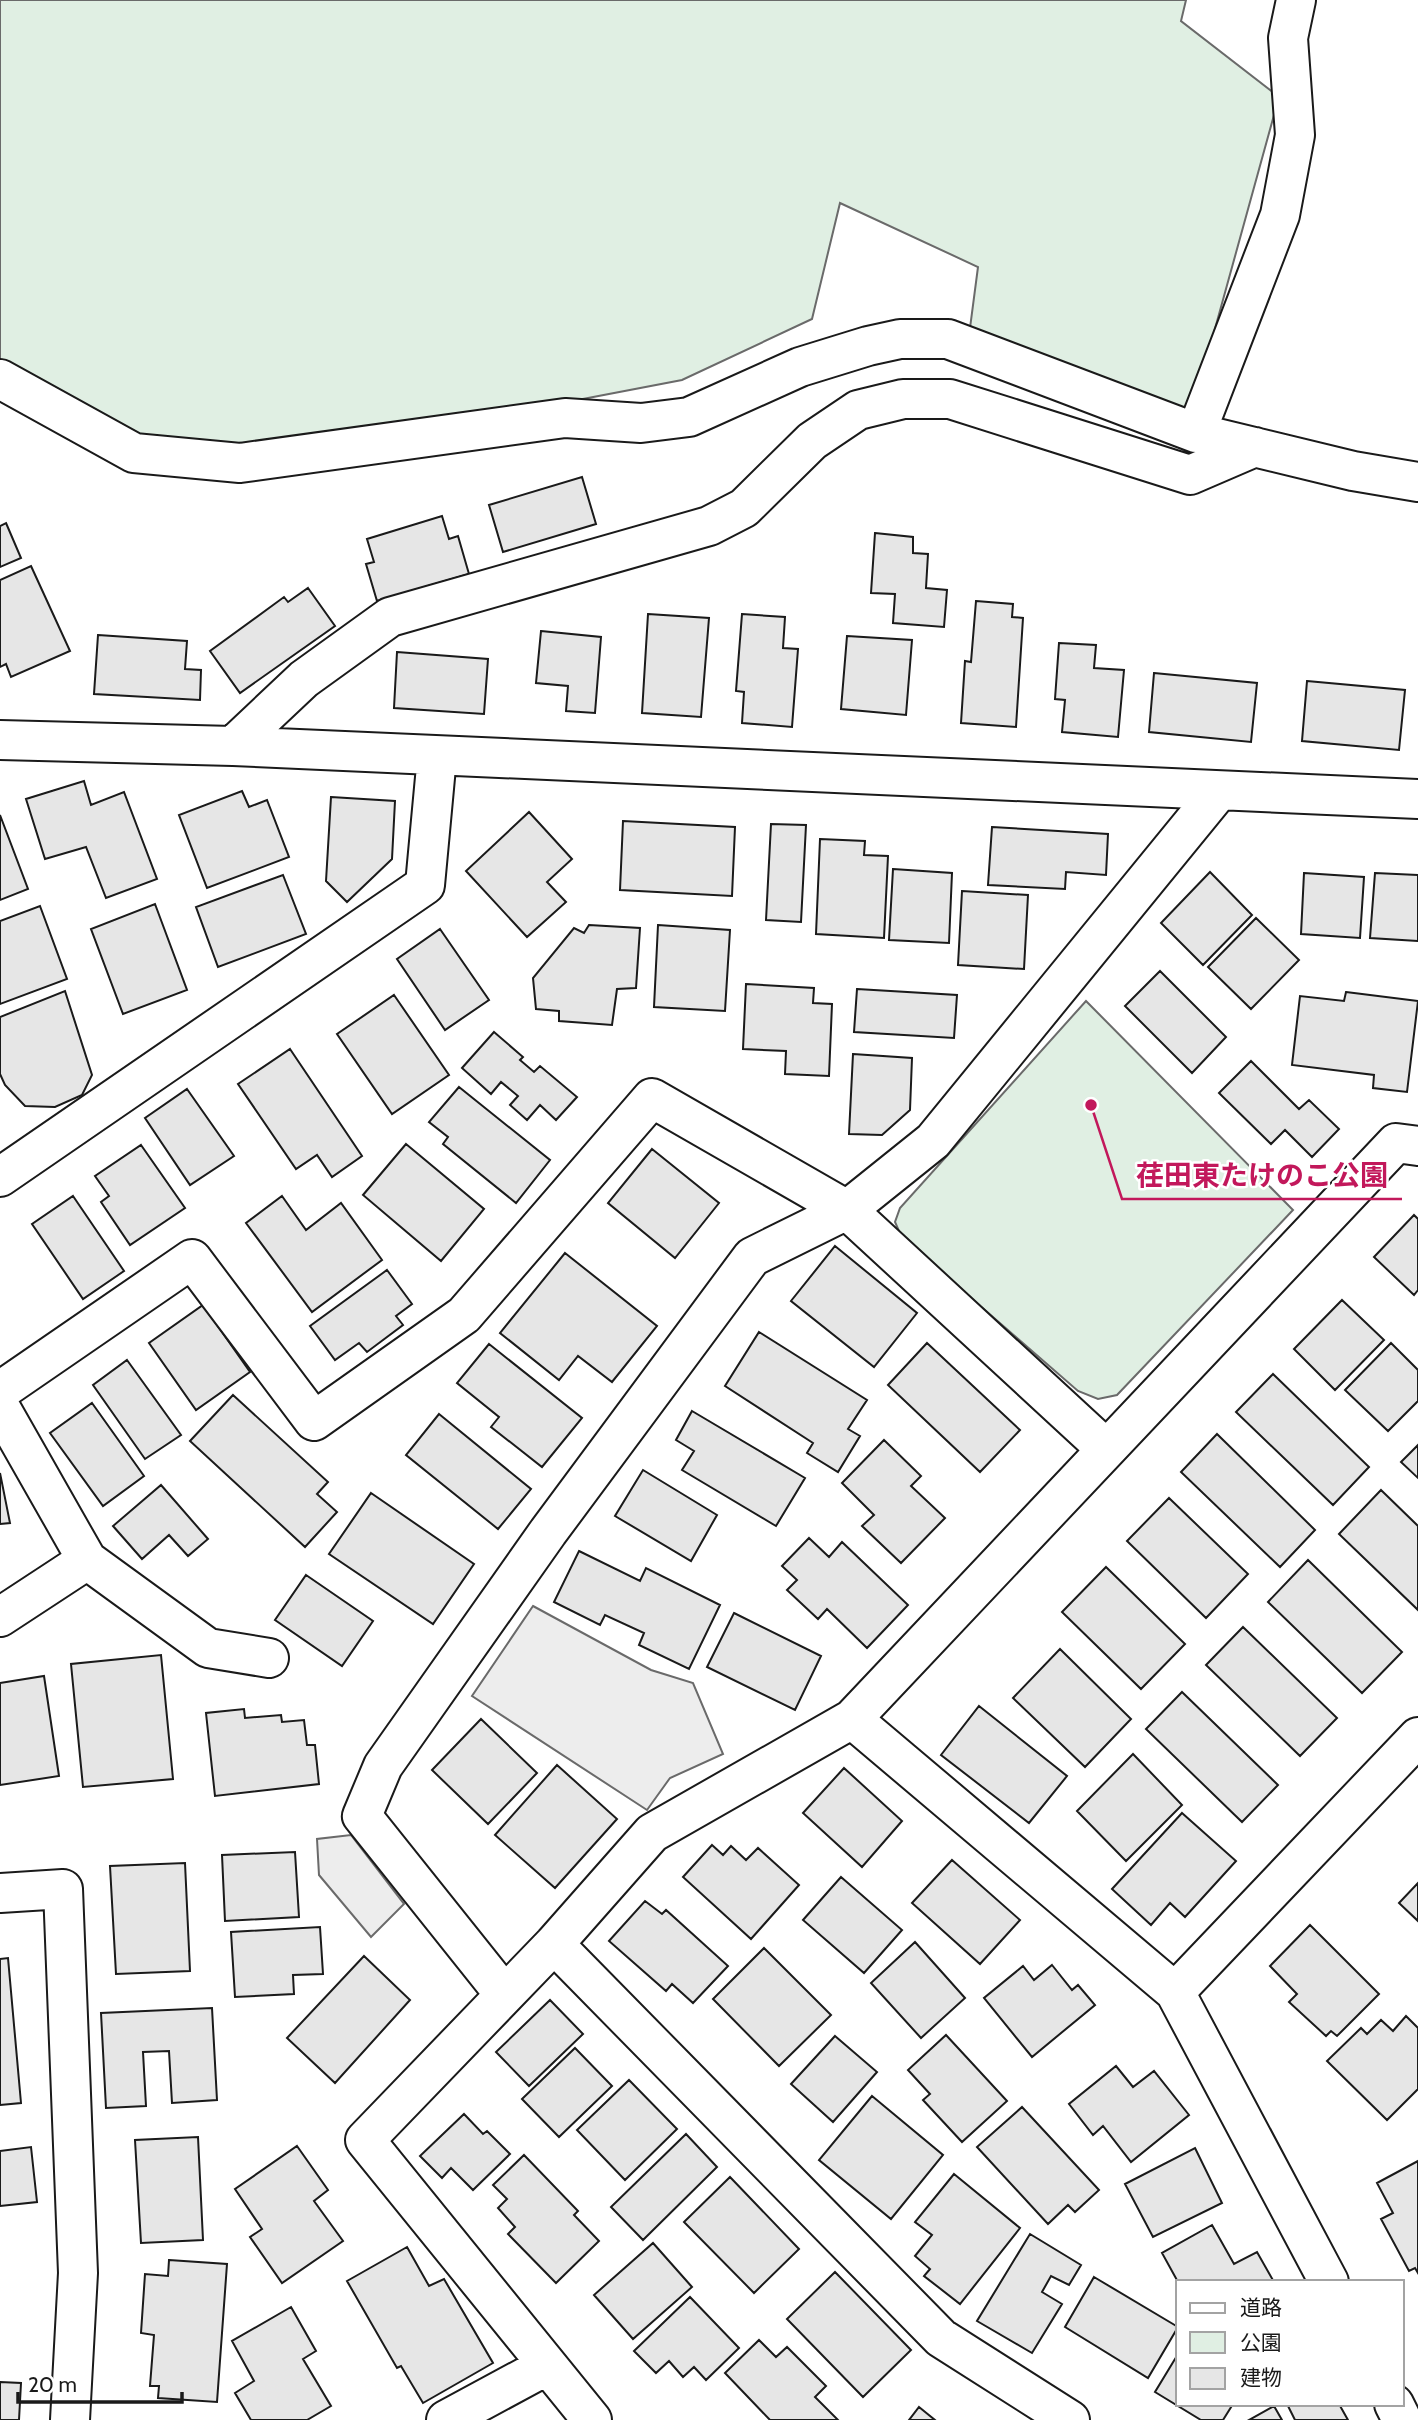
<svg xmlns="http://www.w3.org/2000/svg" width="1418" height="2420" viewBox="0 0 1418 2420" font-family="Cabin,'Noto Sans JP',sans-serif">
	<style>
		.green { fill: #e0efe3; stroke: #6a6a6a; stroke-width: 2 }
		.parking { fill: #ededed; stroke: #6a6a6a; stroke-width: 2 }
		.building { fill: #e6e6e6; stroke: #1a1a1a; stroke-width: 2 }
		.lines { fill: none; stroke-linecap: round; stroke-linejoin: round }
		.minor-casing { stroke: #1a1a1a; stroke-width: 42 }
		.minor { stroke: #fff; stroke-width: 38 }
		.leader { fill: none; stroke: #c2185b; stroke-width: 2.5 }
		.callout-dot { fill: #c2185b; stroke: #fff; stroke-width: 2.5 }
		.callout-label { font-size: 28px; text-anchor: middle; font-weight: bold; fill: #c2185b; stroke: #fff; stroke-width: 5; stroke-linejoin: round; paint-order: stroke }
	</style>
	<rect width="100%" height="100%" fill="#fff"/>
	<path class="green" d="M 0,0 L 1186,0 L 1181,21 L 1279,97 L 1192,412 L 970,328 L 978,267 L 840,203 L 812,319 L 682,380 L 541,407 L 250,444 L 136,441 L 0,368 Z
		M 1086,1001 L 1293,1210 L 1117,1395 L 1098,1399 L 1078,1391 L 902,1238 L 895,1222 L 900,1208 Z"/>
	<path class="parking" d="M 533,1606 L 651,1670 L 693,1683 L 723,1754 L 670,1778 L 647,1810 L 472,1696 Z
		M 351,1835 L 404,1904 L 371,1937 L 319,1875 L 317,1839 Z"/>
	<path class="building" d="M 582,477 L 596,524 L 503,552 L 489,505 Z
		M 442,516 L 449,539 L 458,536 L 469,574 L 377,601 L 366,564 L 374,562 L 367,539 Z
		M 6,523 L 21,558 L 0,567 L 0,526 Z
		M 875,533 L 913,537 L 913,553 L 928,554 L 926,588 L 947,590 L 944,627 L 893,623 L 895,594 L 871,593 Z
		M 31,566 L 70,651 L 11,677 L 6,664 L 0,667 L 0,580 Z
		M 308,588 L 335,626 L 240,693 L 210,651 L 284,597 L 288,602 Z
		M 976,601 L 1013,604 L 1012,617 L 1023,618 L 1016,727 L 961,723 L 965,661 L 971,662 Z
		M 648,614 L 709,618 L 701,717 L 642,713 Z
		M 742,614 L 785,617 L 783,648 L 798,649 L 792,727 L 742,723 L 744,692 L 736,691 Z
		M 541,631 L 601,637 L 595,713 L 566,711 L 568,686 L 536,683 Z
		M 98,635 L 187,641 L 185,669 L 201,670 L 200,700 L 94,694 Z
		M 847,636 L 912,640 L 906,715 L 841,709 Z
		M 1059,643 L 1096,645 L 1094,668 L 1124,670 L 1118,737 L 1062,732 L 1065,700 L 1055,699 Z
		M 397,652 L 488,659 L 484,714 L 394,708 Z
		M 1154,673 L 1257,683 L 1251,742 L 1149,732 Z
		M 1307,681 L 1405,690 L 1399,750 L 1302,741 Z
		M 84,781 L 91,805 L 124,792 L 157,879 L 106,898 L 86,847 L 45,859 L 26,799 Z
		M 242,791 L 249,807 L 267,800 L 289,857 L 207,888 L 179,815 Z
		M 331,797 L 395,801 L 392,859 L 347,902 L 326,881 Z
		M 529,812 L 572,859 L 547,882 L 566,902 L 527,937 L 466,871 Z
		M 0,815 L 28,889 L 0,900 Z
		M 623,821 L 735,827 L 732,896 L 620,890 Z
		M 771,824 L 806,825 L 801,922 L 766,920 Z
		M 992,827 L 1108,834 L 1106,875 L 1066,872 L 1065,889 L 988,885 Z
		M 820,839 L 865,841 L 864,855 L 888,856 L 884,938 L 816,934 Z
		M 893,869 L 952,873 L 949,943 L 889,940 Z
		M 1210,872 L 1252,915 L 1203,965 L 1161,923 Z
		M 1304,873 L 1364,877 L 1360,938 L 1301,934 Z
		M 1375,873 L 1418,875 L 1418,941 L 1370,938 Z
		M 283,875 L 306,934 L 218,967 L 196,907 Z
		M 962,891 L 1028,895 L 1024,969 L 958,965 Z
		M 155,904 L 187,990 L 123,1014 L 91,929 Z
		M 40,906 L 67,979 L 0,1004 L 0,921 Z
		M 1256,918 L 1299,960 L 1251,1009 L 1208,967 Z
		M 589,925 L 640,928 L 636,988 L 617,989 L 612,1025 L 559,1021 L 559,1011 L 536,1009 L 533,978 L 574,928 L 584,933 Z
		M 658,925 L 730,930 L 725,1011 L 654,1007 Z
		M 440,929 L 489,1000 L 445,1030 L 397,959 Z
		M 1160,971 L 1226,1037 L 1192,1073 L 1125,1006 Z
		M 746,984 L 814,988 L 813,1003 L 832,1004 L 829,1076 L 785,1074 L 786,1051 L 743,1049 Z
		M 857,989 L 957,995 L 954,1038 L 854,1032 Z
		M 65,991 L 92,1075 L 82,1095 L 55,1107 L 25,1106 L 5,1085 L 0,1074 L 0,1017 Z
		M 1346,992 L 1418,1001 L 1407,1092 L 1373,1088 L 1374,1075 L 1292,1065 L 1300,996 L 1344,1001 Z
		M 394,995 L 449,1075 L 392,1114 L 337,1034 Z
		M 494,1032 L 523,1057 L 520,1060 L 534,1072 L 540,1066 L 577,1097 L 556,1120 L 540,1105 L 527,1120 L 510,1105 L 518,1096 L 501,1082 L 491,1094 L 462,1068 Z
		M 290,1049 L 362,1156 L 332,1177 L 317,1155 L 296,1169 L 238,1084 Z
		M 853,1054 L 912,1058 L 910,1110 L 882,1135 L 849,1134 Z
		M 1251,1061 L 1299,1109 L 1309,1100 L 1339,1129 L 1312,1157 L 1285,1130 L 1271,1144 L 1219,1093 Z
		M 459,1087 L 550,1160 L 516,1203 L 443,1144 L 448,1137 L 429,1122 Z
		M 187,1089 L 234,1156 L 190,1185 L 145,1118 Z
		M 406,1144 L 484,1209 L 441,1261 L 363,1195 Z
		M 141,1145 L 185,1208 L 130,1245 L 101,1202 L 109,1196 L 95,1176 Z
		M 652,1149 L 719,1203 L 675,1258 L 608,1203 Z
		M 73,1196 L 124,1271 L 83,1299 L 32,1224 Z
		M 282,1196 L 306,1230 L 341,1203 L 382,1260 L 312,1312 L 246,1223 Z
		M 1414,1215 L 1418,1219 L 1418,1290 L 1414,1295 L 1374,1257 Z
		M 835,1246 L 917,1313 L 874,1367 L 791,1301 Z
		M 565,1253 L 657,1326 L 612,1382 L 578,1356 L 559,1380 L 500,1333 Z
		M 387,1270 L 412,1304 L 396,1316 L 403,1325 L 367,1352 L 359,1343 L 335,1360 L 310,1326 Z
		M 1342,1300 L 1384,1340 L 1335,1390 L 1294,1349 Z
		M 203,1305 L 250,1372 L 196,1410 L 149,1343 Z
		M 759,1332 L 867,1400 L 848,1429 L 860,1436 L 838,1472 L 807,1453 L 813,1443 L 725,1386 Z
		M 927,1343 L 1020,1430 L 980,1472 L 888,1385 Z
		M 1391,1343 L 1418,1370 L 1418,1401 L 1388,1431 L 1345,1390 Z
		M 489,1344 L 582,1418 L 542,1467 L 491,1427 L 499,1417 L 457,1383 Z
		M 127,1360 L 181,1435 L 145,1459 L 93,1385 Z
		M 1273,1374 L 1369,1467 L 1333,1505 L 1236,1412 Z
		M 233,1395 L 328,1482 L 317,1494 L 337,1512 L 305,1547 L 190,1441 Z
		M 92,1403 L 144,1476 L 103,1506 L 50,1433 Z
		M 692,1411 L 805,1478 L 776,1526 L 682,1470 L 694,1451 L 676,1440 Z
		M 439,1414 L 531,1489 L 498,1529 L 406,1455 Z
		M 1217,1434 L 1315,1530 L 1280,1567 L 1181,1472 Z
		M 884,1440 L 921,1476 L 911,1486 L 945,1518 L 901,1563 L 862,1526 L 874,1515 L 842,1483 Z
		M 1418,1445 L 1418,1478 L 1401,1462 Z
		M 643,1470 L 717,1515 L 691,1561 L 615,1516 Z
		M 0,1473 L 10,1523 L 0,1524 Z
		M 161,1485 L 208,1539 L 188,1556 L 169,1535 L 142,1559 L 113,1526 Z
		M 1381,1490 L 1418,1526 L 1418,1610 L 1339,1534 Z
		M 371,1493 L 474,1564 L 433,1624 L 329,1554 Z
		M 1169,1498 L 1248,1574 L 1206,1618 L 1127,1541 Z
		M 809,1538 L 829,1557 L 842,1542 L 908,1605 L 867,1648 L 827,1609 L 818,1619 L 787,1590 L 797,1580 L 782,1566 Z
		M 579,1551 L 640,1581 L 646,1568 L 720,1605 L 689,1669 L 639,1645 L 644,1633 L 605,1615 L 600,1625 L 554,1602 Z
		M 1308,1560 L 1402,1652 L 1362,1693 L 1268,1602 Z
		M 1106,1567 L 1185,1644 L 1141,1689 L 1062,1612 Z
		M 306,1575 L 373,1621 L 342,1666 L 275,1620 Z
		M 734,1613 L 821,1656 L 795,1710 L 707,1667 Z
		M 1243,1627 L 1337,1718 L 1300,1756 L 1206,1665 Z
		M 1060,1649 L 1131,1719 L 1085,1767 L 1013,1698 Z
		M 161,1655 L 173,1779 L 83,1787 L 71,1664 Z
		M 44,1676 L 59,1776 L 0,1785 L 0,1683 Z
		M 1182,1692 L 1278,1785 L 1242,1822 L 1146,1729 Z
		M 979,1706 L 1067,1776 L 1029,1823 L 941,1755 Z
		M 244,1709 L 245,1718 L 281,1715 L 282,1722 L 304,1720 L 307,1745 L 315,1745 L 319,1784 L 215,1796 L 206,1713 Z
		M 481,1719 L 537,1773 L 488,1824 L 432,1770 Z
		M 1133,1754 L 1182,1805 L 1126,1861 L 1077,1811 Z
		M 557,1765 L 617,1819 L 555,1888 L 495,1835 Z
		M 844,1768 L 902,1821 L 862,1867 L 803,1813 Z
		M 1182,1813 L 1236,1861 L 1185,1917 L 1170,1903 L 1151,1925 L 1112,1889 Z
		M 712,1845 L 723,1855 L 731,1846 L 746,1860 L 758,1848 L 799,1885 L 751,1939 L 683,1877 Z
		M 295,1852 L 299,1917 L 225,1921 L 222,1855 Z
		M 952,1860 L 1020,1920 L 980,1964 L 912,1903 Z
		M 185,1863 L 190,1971 L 116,1974 L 110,1866 Z
		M 841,1877 L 902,1930 L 864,1973 L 803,1920 Z
		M 1418,1883 L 1418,1921 L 1399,1903 Z
		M 645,1901 L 662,1914 L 666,1910 L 728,1966 L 693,2003 L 672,1984 L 666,1991 L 609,1941 Z
		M 1310,1925 L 1379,1994 L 1337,2036 L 1331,2031 L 1326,2036 L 1289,2002 L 1297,1994 L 1270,1966 Z
		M 320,1927 L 323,1974 L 293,1975 L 294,1994 L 235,1997 L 231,1932 Z
		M 915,1942 L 965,1998 L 921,2038 L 871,1983 Z
		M 764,1948 L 831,2015 L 779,2066 L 713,1999 Z
		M 364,1956 L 410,2000 L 335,2083 L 287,2038 Z
		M 8,1958 L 21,2103 L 0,2105 L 0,1959 Z
		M 1052,1965 L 1072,1990 L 1078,1985 L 1095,2005 L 1032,2057 L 984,1998 L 1023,1966 L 1034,1980 Z
		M 550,2000 L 583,2034 L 529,2086 L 496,2052 Z
		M 212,2008 L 217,2100 L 172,2103 L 169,2051 L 143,2052 L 146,2106 L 106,2108 L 101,2013 Z
		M 1406,2016 L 1418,2028 L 1418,2089 L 1387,2120 L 1327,2061 L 1361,2028 L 1367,2034 L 1381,2020 L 1393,2031 Z
		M 946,2035 L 1007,2101 L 962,2142 L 923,2100 L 930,2094 L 908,2070 Z
		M 835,2036 L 877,2072 L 833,2122 L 791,2084 Z
		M 575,2048 L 612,2086 L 559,2137 L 522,2099 Z
		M 1116,2066 L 1133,2087 L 1154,2071 L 1189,2115 L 1131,2162 L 1103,2126 L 1093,2135 L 1069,2104 Z
		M 629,2080 L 677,2129 L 625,2180 L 577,2130 Z
		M 872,2096 L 943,2155 L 891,2219 L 819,2160 Z
		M 1022,2107 L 1099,2190 L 1075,2212 L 1068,2205 L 1048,2224 L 977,2147 Z
		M 464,2114 L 483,2134 L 487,2131 L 510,2154 L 473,2190 L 451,2168 L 442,2178 L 420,2156 Z
		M 686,2134 L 717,2167 L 643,2240 L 611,2207 Z
		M 198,2137 L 203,2240 L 141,2243 L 135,2140 Z
		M 297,2146 L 328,2190 L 314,2201 L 343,2241 L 282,2283 L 250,2237 L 262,2229 L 235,2189 Z
		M 31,2147 L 37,2202 L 0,2206 L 0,2151 Z
		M 1195,2148 L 1222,2203 L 1153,2237 L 1125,2184 Z
		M 524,2155 L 578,2211 L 574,2215 L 599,2241 L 556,2283 L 508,2234 L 515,2227 L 498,2208 L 507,2199 L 493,2185 Z
		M 1418,2161 L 1418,2273 L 1415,2268 L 1409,2271 L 1381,2219 L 1393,2213 L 1377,2183 Z
		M 954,2174 L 1020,2228 L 960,2304 L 924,2276 L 930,2269 L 915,2256 L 932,2235 L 915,2222 Z
		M 730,2177 L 799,2249 L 754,2293 L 684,2222 Z
		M 1212,2225 L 1234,2264 L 1257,2252 L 1274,2282 L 1178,2282 L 1162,2253 Z
		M 1030,2234 L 1081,2265 L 1069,2285 L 1051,2276 L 1042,2292 L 1062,2304 L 1032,2353 L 977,2321 Z
		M 653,2243 L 692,2287 L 633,2339 L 594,2295 Z
		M 407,2247 L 429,2286 L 444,2279 L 493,2363 L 423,2403 L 401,2366 L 397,2368 L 347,2281 Z
		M 169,2260 L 227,2264 L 217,2402 L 158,2398 L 159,2386 L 150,2386 L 154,2335 L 141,2333 L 145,2274 L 168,2276 Z
		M 835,2272 L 911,2350 L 863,2397 L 787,2319 Z
		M 1094,2277 L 1178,2327 L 1148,2378 L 1065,2327 Z
		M 690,2297 L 739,2348 L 706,2380 L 694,2367 L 683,2377 L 669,2361 L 656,2373 L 634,2351 Z
		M 291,2307 L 316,2351 L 303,2359 L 331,2406 L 307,2420 L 251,2420 L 235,2393 L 254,2381 L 232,2341 Z
		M 759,2340 L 776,2357 L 787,2347 L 826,2386 L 815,2397 L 838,2420 L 770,2420 L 725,2373 Z
		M 1178,2354 L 1178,2404 L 1233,2404 L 1223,2420 L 1201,2420 L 1155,2392 Z
		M 0,2382 L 21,2383 L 19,2420 L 0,2420 Z
		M 1287,2404 L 1339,2404 L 1348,2420 L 1295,2420 Z
		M 1274,2406 L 1282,2420 L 1249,2420 Z
		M 919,2407 L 935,2420 L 909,2420 Z"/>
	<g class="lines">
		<g class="minor-casing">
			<path id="minor" d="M 0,379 L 134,453 L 240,463 L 565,418 L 641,423 L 689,417 L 800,367 L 868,346 L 900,339 L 948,339 L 1196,433 L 1353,471 L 1418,482
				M 1196,433 L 1280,215 L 1295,135 L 1288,38 L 1296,0
				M 0,740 L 233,746 L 1418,799
				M 233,746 L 304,679 L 390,617 L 709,526 L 744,508 L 812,441 L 858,410 L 903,399 L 950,399 L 1190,475 L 1255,447
				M 0,1177 L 425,885 L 437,756
				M 0,1391 L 192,1259 L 314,1421 L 464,1315 L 652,1098 L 847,1210 L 1105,1448
				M 0,1407 L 87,1560 L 208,1648 L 269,1658
				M 0,1617 L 87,1560
				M 852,1719 L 1175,1992
				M 0,1893 L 63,1889 L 78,2273 L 70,2420
				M 554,1944 L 941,2338 L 1070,2420
				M 504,1994 L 362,1816 L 383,1766 L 548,1532 L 752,1257 L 847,1210 L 933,1141 L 1218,792
				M 1329,2282 L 1175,1992 L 1418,1737
				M 1394,2404 L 1402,2420
				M 446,2420 L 546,2366
				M 592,2420 L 365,2140 L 554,1944 L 652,1833 L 852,1719 L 1396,1143 L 1418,1146"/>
		</g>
		<use href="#minor" class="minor"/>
	</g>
	<path class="leader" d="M1091 1105L1122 1199H1402"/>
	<circle class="callout-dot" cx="1091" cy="1105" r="7"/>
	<g class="callout-label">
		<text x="1262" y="1185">荏田東たけのこ公園</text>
	</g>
	<rect x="1176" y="2280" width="228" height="126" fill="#ffffff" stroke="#a3a3a3" stroke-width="2"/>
	<rect x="1190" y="2303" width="35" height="10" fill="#ffffff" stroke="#a3a3a3" stroke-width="2"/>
	<text x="1240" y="2315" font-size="21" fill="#1a1a1a">道路</text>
	<rect x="1190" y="2332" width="35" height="21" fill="#e0efe3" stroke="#a3a3a3" stroke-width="2"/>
	<text x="1240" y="2350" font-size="21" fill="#1a1a1a">公園</text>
	<rect x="1190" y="2368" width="35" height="21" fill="#e6e6e6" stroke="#a3a3a3" stroke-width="2"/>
	<text x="1240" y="2385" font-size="21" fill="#1a1a1a">建物</text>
	<path d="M18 2392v10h164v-10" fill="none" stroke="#1a1a1a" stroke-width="3.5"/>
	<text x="28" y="2392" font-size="21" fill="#1a1a1a" stroke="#ffffff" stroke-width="5" paint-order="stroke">20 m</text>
</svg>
